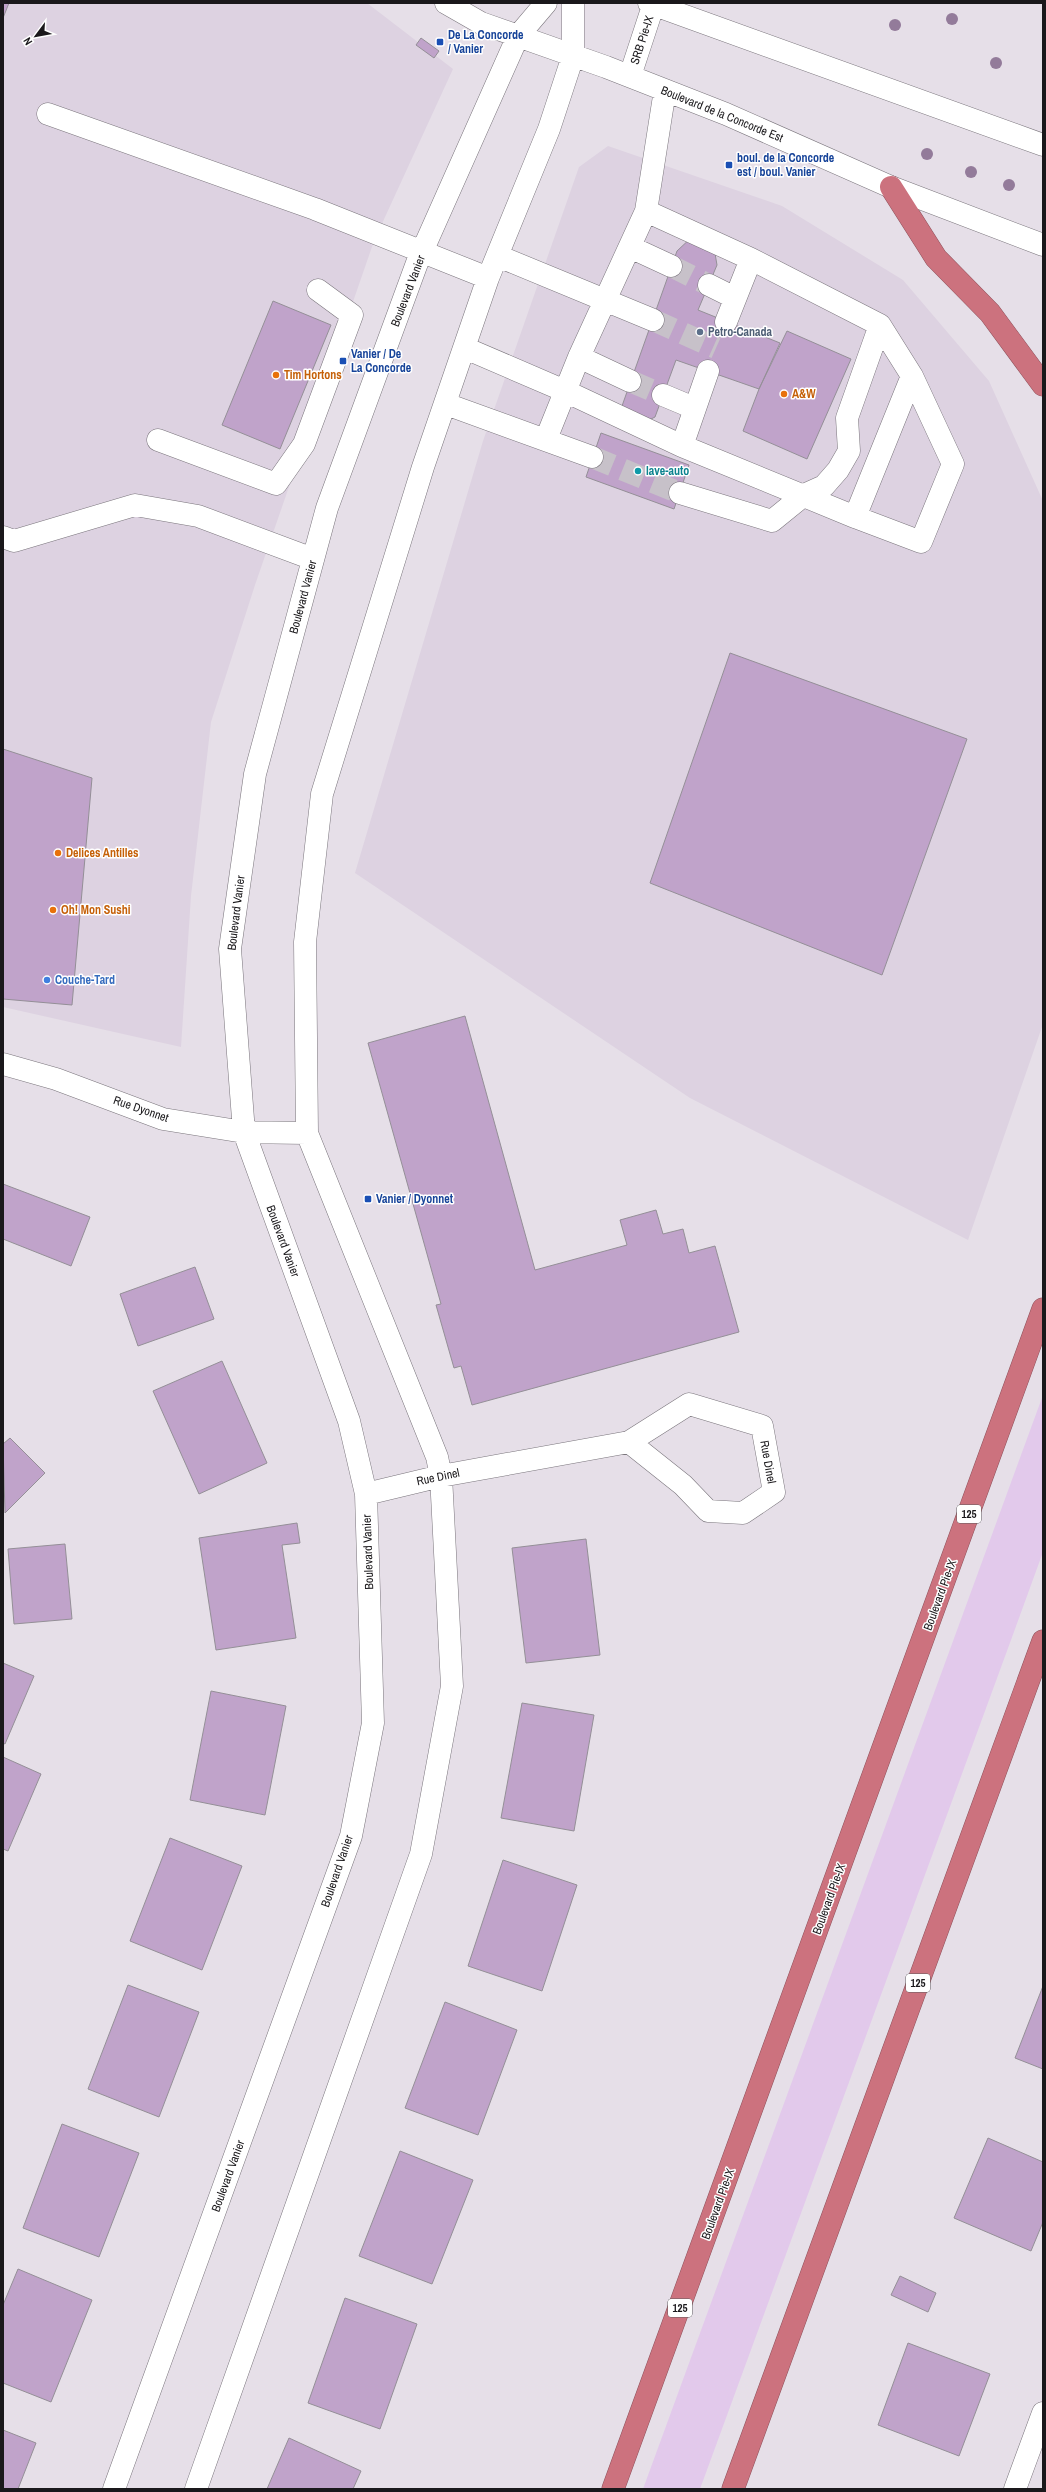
<svg xmlns="http://www.w3.org/2000/svg" width="1046" height="2492" viewBox="0 0 1046 2492" font-family="'Archivo Narrow',sans-serif">
	<style>
		.built { fill: #ddd2e1 }
		.green { fill: #e2c9eb }
		.building { fill: #c0a3ca; stroke: #948f97 }
		.lines { fill: none; stroke-linecap: round; stroke-linejoin: round }
		.minor-tunnel { stroke: #c7c1c9; stroke-width: 22; stroke-dasharray: 22 11; stroke-linecap: butt }
		.minor-casing { stroke: #7a757c; stroke-width: 23 }
		.highway-casing { stroke: #8e525b; stroke-width: 23 }
		.minor { stroke: #fff; stroke-width: 22 }
		.highway { stroke: #cc727e; stroke-width: 22 }
		.tree { fill: #937b9a }
		.transit-dot { fill: #1a4fb4; stroke: #fff; stroke-width: 1.5 }
		.service-dot { fill: #5c6f8a; stroke: #fff; stroke-width: 1.5 }
		.food-dot { fill: #e8710a; stroke: #fff; stroke-width: 1.5 }
		.culture-dot { fill: #0f9aa8; stroke: #fff; stroke-width: 1.5 }
		.shop-dot { fill: #3f7fe0; stroke: #fff; stroke-width: 1.5 }
		.labels { text-anchor: middle; stroke-width: 3; stroke-linejoin: round; paint-order: stroke }
		.shield { fill: #fff; stroke: #5f5d5f; stroke-width: 1 }
		.shield-label { font-size: 11px; font-weight: bold; fill: #1a181b }
		.transit-label { font-size: 12px; font-weight: bold; fill: #164399; stroke: #fff; text-anchor: start }
		.street-label { font-size: 12px; fill: #1a181b; stroke: #fff }
		.service-label { font-size: 12px; font-weight: bold; fill: #4e5e75; stroke: #fff; text-anchor: start }
		.food-label { font-size: 12px; font-weight: bold; fill: #c56008; stroke: #fff; text-anchor: start }
		.culture-label { font-size: 12px; font-weight: bold; fill: #0d838f; stroke: #fff; text-anchor: start }
		.shop-label { font-size: 12px; font-weight: bold; fill: #366cbe; stroke: #fff; text-anchor: start }
	</style>
	<rect width="100%" height="100%" fill="#e6dfe8"/>
	<path class="built" d="M 3,3 L 367,3 L 453,69 L 374,241 L 255,585 L 211,722 L 191,896 L 181,1047 L 3,1007 Z
		M 608,146 L 782,206 L 903,280 L 989,381 L 1043,501 L 1043,1024 L 968,1240 L 690,1098 L 355,873 L 483,441 L 579,167 Z"/>
	<path class="green" d="M 1043,1395 L 1043,1552 L 1011,1640 L 700,2489 L 643,2489 Z"/>
	<path class="building" d="M 3,3 L 9,3 L 3,18 Z
		M 421,38 L 439,51 L 434,58 L 416,45 Z
		M 693,236 L 713,242 L 717,265 L 698,310 L 780,343 L 759,389 L 676,360 L 655,417 L 647,421 L 622,406 L 677,251 Z
		M 273,301 L 331,325 L 280,449 L 222,425 Z
		M 787,331 L 851,359 L 807,459 L 743,431 L 759,389 Z
		M 601,433 L 689,465 L 674,509 L 586,477 Z
		M 730,653 L 967,739 L 882,975 L 650,883 Z
		M 3,749 L 92,778 L 72,1005 L 3,999 Z
		M 465,1016 L 535,1270 L 627,1245 L 620,1220 L 656,1210 L 663,1234 L 683,1229 L 689,1253 L 715,1246 L 739,1332 L 472,1405 L 461,1366 L 454,1368 L 436,1305 L 441,1304 L 368,1043 Z
		M 3,1184 L 90,1217 L 71,1266 L 3,1239 Z
		M 195,1267 L 214,1319 L 138,1346 L 120,1294 Z
		M 222,1361 L 267,1463 L 199,1494 L 153,1391 Z
		M 10,1438 L 45,1473 L 5,1513 L 3,1444 Z
		M 297,1523 L 300,1543 L 282,1545 L 296,1638 L 216,1650 L 199,1538 Z
		M 586,1539 L 600,1655 L 526,1663 L 512,1548 Z
		M 65,1544 L 72,1619 L 14,1624 L 8,1549 Z
		M 3,1663 L 34,1676 L 5,1744 L 3,1743 Z
		M 211,1691 L 286,1706 L 265,1815 L 190,1800 Z
		M 522,1703 L 594,1715 L 574,1831 L 501,1818 Z
		M 3,1757 L 41,1774 L 8,1851 L 3,1849 Z
		M 170,1838 L 242,1866 L 202,1970 L 130,1941 Z
		M 503,1860 L 577,1885 L 542,1991 L 468,1966 Z
		M 128,1985 L 199,2012 L 159,2117 L 88,2089 Z
		M 1043,1986 L 1043,2069 L 1015,2058 Z
		M 445,2002 L 517,2030 L 478,2135 L 405,2108 Z
		M 62,2124 L 139,2153 L 99,2257 L 23,2228 Z
		M 988,2138 L 1043,2162 L 1043,2222 L 1031,2251 L 954,2218 Z
		M 400,2151 L 473,2180 L 432,2284 L 359,2256 Z
		M 18,2269 L 92,2300 L 51,2402 L 3,2383 L 3,2305 Z
		M 900,2276 L 936,2293 L 928,2312 L 891,2295 Z
		M 345,2298 L 417,2324 L 380,2429 L 308,2403 Z
		M 908,2343 L 990,2374 L 959,2456 L 878,2425 Z
		M 3,2430 L 36,2443 L 18,2489 L 3,2489 Z
		M 289,2438 L 361,2471 L 353,2489 L 267,2489 Z"/>
	<g class="lines">
		<path class="minor-tunnel" d="M 671,266 L 709,285
			M 653,320 L 716,348
			M 630,381 L 663,395
			M 592,457 L 680,493"/>
		<g class="minor-casing">
			<path id="minor" d="M 446,3 L 481,23 L 606,67 L 726,114 L 891,187 L 1043,245
				M 649,3 L 1043,145
				M 630,76 L 654,3
				M 48,114 L 315,209 L 488,278
				M 646,211 L 665,90
				M 630,247 L 671,266
				M 498,256 L 653,320
				M 709,285 L 735,298
				M 726,322 L 751,259
				M 465,348 L 565,391 L 682,446 L 855,517 L 912,376
				M 579,357 L 630,381
				M 663,395 L 694,408
				M 446,404 L 592,457
				M 546,439 L 579,357 L 646,211 L 751,259 L 880,325 L 912,376 L 953,464 L 921,542 L 855,517
				M 158,440 L 276,484 L 304,444 L 352,315 L 318,290
				M 682,446 L 708,371
				M 680,493 L 772,521 L 804,495 L 824,486 L 838,470 L 849,451 L 847,418 L 880,325
				M 3,537 L 14,541 L 135,505 L 198,516 L 313,559
				M 3,1064 L 56,1079 L 163,1119 L 244,1132 L 307,1133
				M 366,1494 L 441,1476 L 629,1442 L 689,1404 L 762,1426 L 774,1492 L 743,1513 L 708,1511 L 683,1485 L 629,1442
				M 114,2489 L 351,1836 L 373,1723 L 366,1494 L 349,1421 L 244,1132 L 230,949 L 255,774 L 327,508 L 417,263 L 518,36 L 546,3
				M 196,2489 L 421,1854 L 452,1686 L 441,1476 L 437,1457 L 307,1133 L 305,942 L 322,794 L 423,467 L 488,278 L 549,129 L 573,56 L 573,3
				M 1015,2489 L 1043,2413"/>
		</g>
		<g class="highway-casing">
			<path id="highway" d="M 891,187 L 936,258 L 990,313 L 1043,385
				M 613,2489 L 1043,1309
				M 733,2489 L 1043,1641"/>
		</g>
		<use href="#minor" class="minor"/>
		<use href="#highway" class="highway"/>
	</g>
	<g class="tree">
		<circle cx="952" cy="19" r="6"/>
		<circle cx="895" cy="25" r="6"/>
		<circle cx="996" cy="63" r="6"/>
		<circle cx="927" cy="154" r="6"/>
		<circle cx="971" cy="172" r="6"/>
		<circle cx="1009" cy="185" r="6"/>
	</g>
	<g class="transit-dot">
		<rect x="436" y="38" width="8" height="8" rx="2"/>
		<rect x="725" y="161" width="8" height="8" rx="2"/>
		<rect x="339" y="357" width="8" height="8" rx="2"/>
		<rect x="364" y="1195" width="8" height="8" rx="2"/>
	</g>
	<circle class="service-dot" cx="700" cy="332" r="4"/>
	<g class="food-dot">
		<circle cx="276" cy="375" r="4"/>
		<circle cx="784" cy="394" r="4"/>
		<circle cx="58" cy="853" r="4"/>
		<circle cx="53" cy="910" r="4"/>
	</g>
	<circle class="culture-dot" cx="638" cy="471" r="4"/>
	<circle class="shop-dot" cx="47" cy="980" r="4"/>
	<g class="labels">
		<g class="shield">
			<rect x="957" y="1505" width="24" height="18" rx="3"/>
			<rect x="906" y="1974" width="24" height="18" rx="3"/>
			<rect x="668" y="2299" width="24" height="18" rx="3"/>
		</g>
		<g class="shield-label">
			<text x="969" y="1518">125</text>
			<text x="918" y="1987">125</text>
			<text x="680" y="2312">125</text>
		</g>
		<g class="transit-label">
			<text x="448" y="39">De La Concorde<tspan x="448" dy="14">/ Vanier</tspan></text>
			<text x="737" y="162">boul. de la Concorde<tspan x="737" dy="14">est / boul. Vanier</tspan></text>
			<text x="351" y="358">Vanier / De<tspan x="351" dy="14">La Concorde</tspan></text>
			<text x="376" y="1203">Vanier / Dyonnet</text>
		</g>
		<g class="street-label">
			<text transform="translate(642 40) rotate(-72)" y="4">SRB Pie-IX</text>
			<text transform="translate(722 114) rotate(22)" y="4">Boulevard de la Concorde Est</text>
			<text transform="translate(408 291) rotate(-69)" y="4">Boulevard Vanier</text>
			<text transform="translate(303 597) rotate(-75)" y="4">Boulevard Vanier</text>
			<text transform="translate(236 913) rotate(-83)" y="4">Boulevard Vanier</text>
			<text transform="translate(141 1109) rotate(19)" y="4">Rue Dyonnet</text>
			<text transform="translate(283 1241) rotate(70)" y="4">Boulevard Vanier</text>
			<text transform="translate(768 1462) rotate(80)" y="4">Rue Dinel</text>
			<text transform="translate(438 1477) rotate(-12)" y="4">Rue Dinel</text>
			<text transform="translate(368 1552) rotate(-92)" y="4">Boulevard Vanier</text>
			<text transform="translate(940 1595) rotate(-70)" y="4">Boulevard Pie-IX</text>
			<text transform="translate(337 1871) rotate(-71)" y="4">Boulevard Vanier</text>
			<text transform="translate(829 1899) rotate(-70)" y="4">Boulevard Pie-IX</text>
			<text transform="translate(228 2176) rotate(-70)" y="4">Boulevard Vanier</text>
			<text transform="translate(718 2204) rotate(-70)" y="4">Boulevard Pie-IX</text>
		</g>
		<g class="service-label">
			<text x="708" y="336">Petro-Canada</text>
		</g>
		<g class="food-label">
			<text x="284" y="379">Tim Hortons</text>
			<text x="792" y="398">A&amp;W</text>
			<text x="66" y="857">Delices Antilles</text>
			<text x="61" y="914">Oh! Mon Sushi</text>
		</g>
		<g class="culture-label">
			<text x="646" y="475">lave-auto</text>
		</g>
		<g class="shop-label">
			<text x="55" y="984">Couche-Tard</text>
		</g>
	</g>
	<rect width="1046" height="2492" fill="none" stroke="#1a181b" stroke-width="8"/>
	<g transform="translate(36 36) rotate(238)" stroke="#ffffff" stroke-width="3" paint-order="stroke">
	<path d="M0-3L7 15L0 10L-7 15Z" fill="#1a181b"/>
	<text y="-6" font-size="11" font-weight="bold" text-anchor="middle" fill="#1a181b">N</text>
	</g>
</svg>
